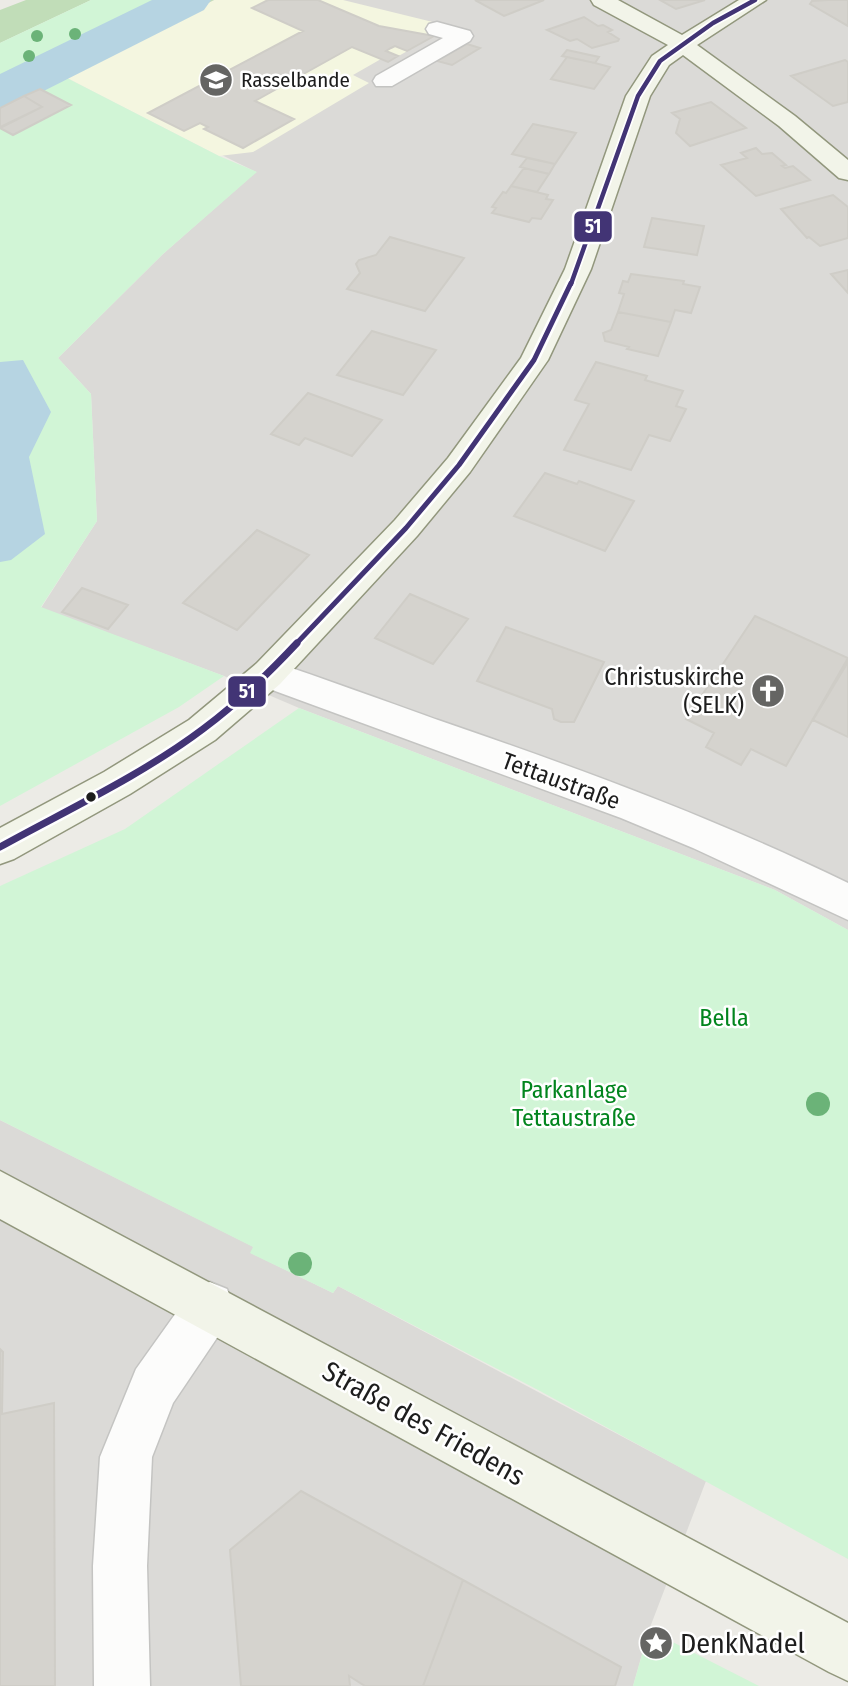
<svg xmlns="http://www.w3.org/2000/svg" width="848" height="1686" viewBox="0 0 848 1686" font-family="'Fira Sans Condensed',sans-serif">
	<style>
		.residential { fill: #dbdad7 }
		.education { fill: #f4f6e0 }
		.forest { fill: #c1ddb8 }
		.park { fill: #d1f5d6 }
		.water { fill: #b6d4e2 }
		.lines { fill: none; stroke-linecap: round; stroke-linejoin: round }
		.river { fill: #b6d4e2; fill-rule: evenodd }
		.building { fill: #d5d3ce; stroke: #cfcdc7; stroke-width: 2 }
		.street-casing { stroke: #c4c4c2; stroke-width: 3 }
		.secondary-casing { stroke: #92977d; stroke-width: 3 }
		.street { fill: #fcfcfb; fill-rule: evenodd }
		.secondary { fill: #f2f4e9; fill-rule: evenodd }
		.bus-1-far2-casing { stroke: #fff; stroke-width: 8 }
		.bus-1-far1-casing { stroke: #fff; stroke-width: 10 }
		.bus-1-casing { stroke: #fff; stroke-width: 12 }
		.bus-1-far2 { stroke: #423475; stroke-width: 4.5 }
		.bus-1-far1 { stroke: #423475; stroke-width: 5 }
		.bus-1 { stroke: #423475; stroke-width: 7 }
		.tree { fill: #6bb378 }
		.bus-dot { fill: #1d1d1d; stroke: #fff; stroke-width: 2.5 }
		.labels { text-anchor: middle; stroke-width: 5; stroke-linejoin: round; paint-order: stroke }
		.far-poi-label { font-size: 21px; fill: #1d1d1d; stroke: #fff; text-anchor: start }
		.poi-label { font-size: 24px; fill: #1d1d1d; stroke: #fff; text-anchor: end }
		.street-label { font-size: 24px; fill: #1d1d1d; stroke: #fff }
		.park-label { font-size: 24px; fill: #02851e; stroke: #fff }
		.near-street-label { font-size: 28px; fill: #1d1d1d; stroke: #fff }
		.near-poi-label { font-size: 28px; fill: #1d1d1d; stroke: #fff; text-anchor: start }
		.line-badge { stroke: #fff; stroke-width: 2.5 }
		.badge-label { font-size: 19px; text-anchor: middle; font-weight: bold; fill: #fff }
	</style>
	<rect width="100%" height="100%" fill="#ecebe6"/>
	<path class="residential" d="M 214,0 L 848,0 L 848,930 L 775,890 L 299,708 L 224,676 L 41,608 L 97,521 L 91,394 L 58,358 L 163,254 L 256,172 L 63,76 Z
		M 0,1120 L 254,1247 L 251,1253 L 333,1293 L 338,1286 L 706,1481 L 649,1630 L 633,1686 L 0,1686 Z"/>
	<path class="education" d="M 214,0 L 343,0 L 445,25 L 428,34 L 434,36 L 388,62 L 381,59 L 353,75 L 369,83 L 253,152 L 219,156 L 63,76 Z"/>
	<path class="forest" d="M 26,0 L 91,0 L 0,43 L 0,10 Z
		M 169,0 L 214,0 L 0,107 L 0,83 Z"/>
	<path class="park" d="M 91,0 L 169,0 L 0,83 L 0,43 Z
		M 63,76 L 219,156 L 257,172 L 163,254 L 58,358 L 91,394 L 97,521 L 41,607 L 224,676 L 179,707 L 0,806 L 0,107 Z
		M 299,708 L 775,890 L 848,930 L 848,1559 L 540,1391 L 338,1286 L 333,1293 L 250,1253 L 253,1247 L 0,1120 L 0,886 L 125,829 Z
		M 649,1630 L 759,1686 L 633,1686 Z"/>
	<path class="water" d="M 23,360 L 51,412 L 29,457 L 45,534 L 11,560 L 0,562 L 0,362 Z"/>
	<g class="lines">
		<path class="river" d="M 152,0 L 211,0 L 204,10 L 18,104 L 0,108 L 0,74 Z"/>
	</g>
	<path class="building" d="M 268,0 L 318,0 L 379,26 L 434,36 L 407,51 L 395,46 L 391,48 L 386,51 L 398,56 L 388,62 L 352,47 L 255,101 L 294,119 L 243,148 L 204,129 L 208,127 L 200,123 L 184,131 L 148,113 L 303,31 L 252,8 Z
		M 475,0 L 544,0 L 504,16 Z
		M 660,0 L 705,0 L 676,9 Z
		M 828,0 L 848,0 L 848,26 L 810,4 L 812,1 Z
		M 584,17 L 598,26 L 603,25 L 612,30 L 608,32 L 619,39 L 618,41 L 592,48 L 577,39 L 570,41 L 547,30 Z
		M 467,44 L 480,48 L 452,65 L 437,61 Z
		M 567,50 L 599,57 L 595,63 L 562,56 Z
		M 567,57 L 595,63 L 610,67 L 594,89 L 551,79 Z
		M 845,60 L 848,62 L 848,102 L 833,106 L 791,76 Z
		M 40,89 L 71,105 L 13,135 L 0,128 L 42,107 L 24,96 Z
		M 24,96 L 42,107 L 0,127 L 0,108 Z
		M 711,102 L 746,128 L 690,146 L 676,133 L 680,119 L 672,113 Z
		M 533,124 L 576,133 L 555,164 L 512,154 Z
		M 756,148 L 762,154 L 772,153 L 786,165 L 782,166 L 785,168 L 793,166 L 810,180 L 756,196 L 721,165 L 747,158 L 741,153 Z
		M 527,158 L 555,164 L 549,174 L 520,167 Z
		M 524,168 L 549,174 L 537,192 L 511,186 Z
		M 511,186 L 548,195 L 546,199 L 553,200 L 541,219 L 532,218 L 529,222 L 492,213 L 496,208 L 492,207 L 503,192 L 506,193 Z
		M 833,195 L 848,207 L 848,238 L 820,246 L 809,237 L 807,238 L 781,209 Z
		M 652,218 L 704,226 L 697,255 L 644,247 Z
		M 390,237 L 464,258 L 425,311 L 347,289 L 360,273 L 356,264 L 359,260 L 376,255 Z
		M 848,270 L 848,293 L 831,274 Z
		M 631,274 L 684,281 L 683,284 L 700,287 L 691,313 L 675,310 L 671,322 L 618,312 L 624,294 L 619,293 L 623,281 L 628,282 Z
		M 618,312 L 671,322 L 658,356 L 627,349 L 629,347 L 605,341 L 603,333 L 611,330 Z
		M 372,331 L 436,350 L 403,395 L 337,375 Z
		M 596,362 L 647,376 L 645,380 L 683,391 L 676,406 L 686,409 L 670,441 L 649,435 L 631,470 L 564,450 L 589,404 L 575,400 Z
		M 308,393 L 382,420 L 352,456 L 305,438 L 299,445 L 271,434 Z
		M 545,473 L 577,484 L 579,481 L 634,501 L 605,551 L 514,516 Z
		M 257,530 L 309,555 L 237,630 L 183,603 Z
		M 82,588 L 128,605 L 108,629 L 62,612 Z
		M 410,594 L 468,619 L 433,664 L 375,638 Z
		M 755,616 L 848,658 L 786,766 L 751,749 L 741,765 L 706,747 L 714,733 L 686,719 Z
		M 506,627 L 604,662 L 574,722 L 561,722 L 554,719 L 552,709 L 477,681 Z
		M 848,662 L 848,737 L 813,720 Z
		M 0,1349 L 3,1352 L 2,1414 L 54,1403 L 55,1686 L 0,1686 Z
		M 301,1491 L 463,1580 L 423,1686 L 365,1686 L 349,1676 L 350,1686 L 241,1686 L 230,1550 Z
		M 463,1580 L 621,1667 L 615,1686 L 423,1686 Z"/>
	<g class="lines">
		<g class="street-casing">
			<path id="street" d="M 437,22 L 470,31 L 473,36 L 470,41 L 392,86 L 376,86 L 373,81 L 376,76 L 443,38 L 429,34 L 426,29 L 429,24 Z
				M 268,660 C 325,679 382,700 438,720 C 578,768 715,818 848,883 L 848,920 L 693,848 L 621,818 L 256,684 L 250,674 L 256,664 Z
				M 210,1282 L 227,1289 L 234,1306 L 227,1323 L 173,1403 L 152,1457 L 147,1566 L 150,1686 L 94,1686 L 93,1566 L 100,1457 L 136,1369 L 193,1289 Z"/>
		</g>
		<g class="secondary-casing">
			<path id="secondary" d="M 591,0 L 618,0 L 682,35 L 739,0 L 766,0 L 697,45 L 795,116 L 848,160 L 848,180 L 839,178 L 779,126 L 683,55 L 669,65 L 650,96 L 591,269 L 548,360 L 470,472 L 417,536 L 280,684 L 215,740 L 130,794 L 14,859 L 0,864 L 0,828 L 104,772 L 189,720 L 256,664 L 395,520 L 448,458 L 521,358 L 565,269 L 626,96 L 652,56 L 668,45 L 594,5 Z
				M 0,1171 L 848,1623 L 848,1681 L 829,1672 L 0,1219 Z"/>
		</g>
		<use href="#street" class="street"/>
		<use href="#secondary" class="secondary"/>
		<g class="bus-1-far2-casing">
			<path id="bus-1-far2" d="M 571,284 L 638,96 L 660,61 L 713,23 L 755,0"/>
		</g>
		<g class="bus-1-far1-casing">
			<path id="bus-1-far1" d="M 295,645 L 406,528 L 459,465 L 534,360 L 571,283"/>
		</g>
		<g class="bus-1-casing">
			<path id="bus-1" d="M 0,847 C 67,810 142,775 203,729 C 237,704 268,674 297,643"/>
		</g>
		<use href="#bus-1-far2" class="bus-1-far2"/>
		<use href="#bus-1-far1" class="bus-1-far1"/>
		<use href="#bus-1" class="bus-1"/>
	</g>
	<g class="tree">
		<circle cx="75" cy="34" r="6"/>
		<circle cx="37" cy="36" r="6"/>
		<circle cx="29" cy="56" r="6"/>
		<circle cx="818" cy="1104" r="12"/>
		<circle cx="300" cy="1264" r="12"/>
	</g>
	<defs>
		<g id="school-disc" transform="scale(1.75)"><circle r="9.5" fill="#656563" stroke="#fff"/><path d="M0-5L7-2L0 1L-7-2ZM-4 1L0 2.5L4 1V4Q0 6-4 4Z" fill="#fff"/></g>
		<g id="church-disc" transform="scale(1.75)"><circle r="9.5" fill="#656563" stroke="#fff"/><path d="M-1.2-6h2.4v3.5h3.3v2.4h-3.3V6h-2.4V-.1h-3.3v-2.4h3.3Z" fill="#fff"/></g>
		<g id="sight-disc" transform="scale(1.75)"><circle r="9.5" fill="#656563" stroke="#fff"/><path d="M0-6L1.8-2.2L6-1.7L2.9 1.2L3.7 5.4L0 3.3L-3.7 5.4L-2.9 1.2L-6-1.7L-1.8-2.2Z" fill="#fff"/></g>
	</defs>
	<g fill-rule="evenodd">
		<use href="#school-disc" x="216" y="80"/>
		<use href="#church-disc" x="768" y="691"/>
		<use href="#sight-disc" x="656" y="1643"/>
	</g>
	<circle class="bus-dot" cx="91" cy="797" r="6"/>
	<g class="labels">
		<g class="far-poi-label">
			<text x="241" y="87">Rasselbande</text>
		</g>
		<g class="poi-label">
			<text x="744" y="685">Christuskirche<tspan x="744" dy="28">(SELK)</tspan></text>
		</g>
		<g class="street-label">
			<text transform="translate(561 781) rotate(20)" y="8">Tettaustraße</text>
		</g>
		<g class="park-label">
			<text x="724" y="1026">Bella</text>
			<text x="574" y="1098">Parkanlage<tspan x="574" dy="28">Tettaustraße</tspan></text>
		</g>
		<g class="near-street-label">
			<text transform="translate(424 1423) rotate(29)" y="10">Straße des Friedens</text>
		</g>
		<g class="near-poi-label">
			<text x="680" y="1653">DenkNadel</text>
		</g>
	</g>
	<g class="line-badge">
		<rect x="573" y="210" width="40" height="33" rx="7" fill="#423475"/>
		<rect x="227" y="675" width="40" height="33" rx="7" fill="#423475"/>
	</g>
	<g class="badge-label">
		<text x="593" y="233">51</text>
		<text x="247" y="698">51</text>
	</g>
</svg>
